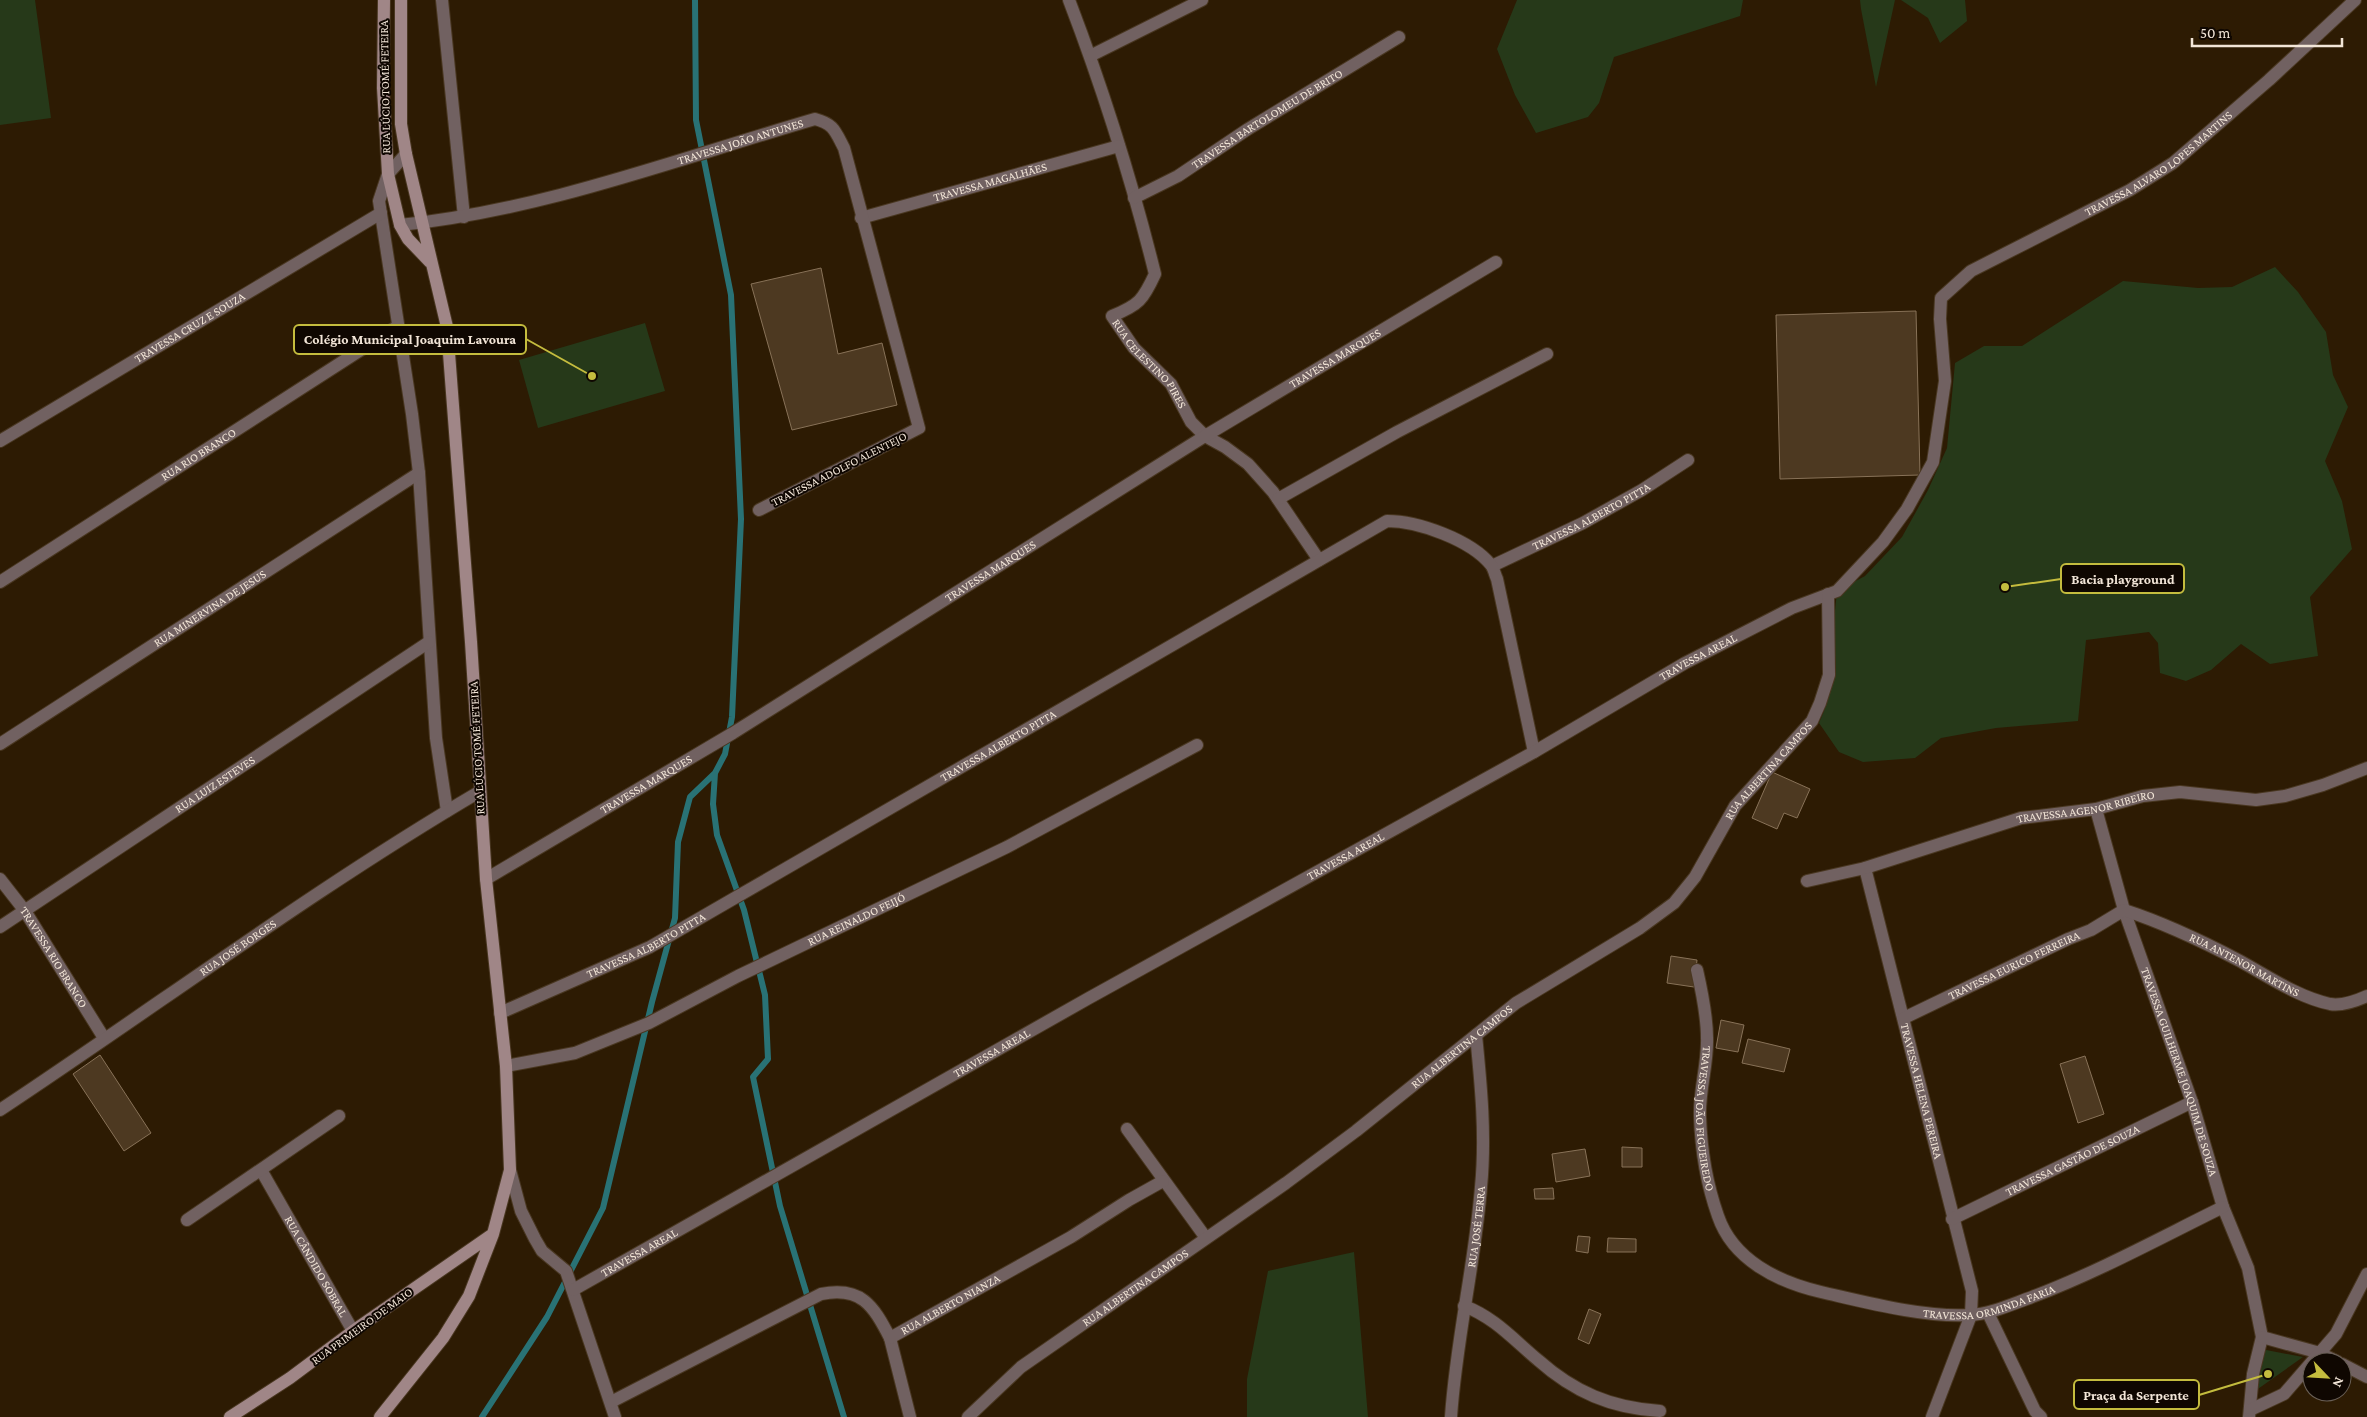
<svg xmlns="http://www.w3.org/2000/svg" width="2367" height="1417" viewBox="0 0 2367 1417" font-family="'Crimson Pro',serif">
	<style>
		.green { fill: #263919 }
		.lines { fill: none; stroke-linecap: round; stroke-linejoin: round }
		.stream { stroke: #297275; stroke-width: 6 }
		.building { fill: #4d3921; stroke: #887258 }
		.lane-casing { stroke: #493721; stroke-width: 14 }
		.street-casing { stroke: #493721; stroke-width: 14 }
		.secondary-casing { stroke: #493721; stroke-width: 14 }
		.lane { stroke: #716161; stroke-width: 12 }
		.street { stroke: #716161; stroke-width: 12 }
		.secondary { stroke: #a08687; stroke-width: 12 }
		.labels { text-anchor: middle; stroke-width: 4; stroke-linejoin: round; paint-order: stroke }
		.street-label { font-size: 12px; fill: #f2e5d7; stroke: #0f0701 }
		.leader { fill: none; stroke: #c4bc3e; stroke-width: 2 }
		.callout-dot { fill: #c4bc3e; stroke: #0f0701; stroke-width: 2 }
		.callout { fill: #0f0701; stroke: #c4bc3e; stroke-width: 2 }
		.callout-label { font-size: 14px; text-anchor: middle; font-weight: bold; fill: #f2e5d7 }
	</style>
	<rect width="100%" height="100%" fill="#2d1b03"/>
	<path class="green" d="M 0,0 L 35,0 L 51,118 L 0,125 Z
		M 1517,0 L 1743,0 L 1740,16 L 1614,57 L 1599,103 L 1588,117 L 1536,133 L 1515,95 L 1497,49 Z
		M 1860,0 L 1895,0 L 1876,87 L 1861,9 Z
		M 1901,0 L 1965,0 L 1967,21 L 1940,43 L 1928,18 Z
		M 2275,267 L 2298,292 L 2326,332 L 2333,375 L 2348,407 L 2325,461 L 2342,501 L 2352,549 L 2310,597 L 2318,656 L 2270,664 L 2241,644 L 2211,670 L 2186,681 L 2160,673 L 2158,643 L 2149,632 L 2086,640 L 2078,721 L 1996,728 L 1941,738 L 1915,758 L 1863,762 L 1839,752 L 1819,723 L 1824,711 L 1836,668 L 1833,631 L 1837,591 L 1865,576 L 1902,537 L 1928,490 L 1947,448 L 1955,363 L 1984,346 L 2022,346 L 2123,281 L 2198,288 L 2232,287 Z
		M 645,323 L 665,391 L 538,428 L 519,360 Z
		M 1354,1252 L 1368,1417 L 1247,1417 L 1247,1379 L 1268,1271 Z
		M 2261,1349 L 2303,1357 L 2255,1391 Z"/>
	<g class="lines">
		<path class="stream" d="M 715,773 L 713,804 L 717,835 L 744,910 L 765,995 L 768,1059 L 753,1077 L 780,1206 L 844,1417
			M 482,1417 L 547,1317 L 603,1208 L 652,1002 L 675,918 L 678,842 L 690,797 L 715,773 L 725,754 L 732,717 L 741,519 L 731,295 L 696,120 L 695,0"/>
	</g>
	<path class="building" d="M 821,268 L 838,354 L 882,343 L 897,405 L 792,430 L 751,284 Z
		M 1916,311 L 1920,475 L 1780,479 L 1776,315 Z
		M 1772,772 L 1810,789 L 1797,818 L 1784,813 L 1777,829 L 1752,818 Z
		M 1671,956 L 1697,960 L 1694,987 L 1667,983 Z
		M 1721,1020 L 1744,1025 L 1738,1052 L 1716,1048 Z
		M 1748,1039 L 1790,1049 L 1784,1072 L 1742,1063 Z
		M 100,1055 L 151,1133 L 124,1151 L 73,1074 Z
		M 2085,1056 L 2104,1114 L 2078,1123 L 2060,1064 Z
		M 1622,1147 L 1642,1148 L 1642,1167 L 1622,1167 Z
		M 1585,1149 L 1590,1176 L 1556,1182 L 1552,1154 Z
		M 1553,1188 L 1554,1199 L 1535,1199 L 1534,1189 Z
		M 1578,1236 L 1590,1237 L 1588,1253 L 1576,1251 Z
		M 1608,1238 L 1636,1239 L 1636,1252 L 1607,1252 Z
		M 1589,1309 L 1601,1314 L 1589,1344 L 1578,1339 Z"/>
	<g class="lines">
		<g class="lane-casing">
			<path id="lane" d="M 1464,1306 C 1494,1317 1514,1340 1538,1360 C 1574,1392 1611,1408 1660,1411"/>
		</g>
		<g class="street-casing">
			<g id="street">
				<path d="M 442,0 L 464,217"/>
				<path id="s1" d="M 1069,0 C 1103,89 1132,181 1155,274 C 1143,300 1139,305 1112,316 L 1134,348 L 1171,384 L 1191,422 L 1205,436 L 1225,447 L 1248,464 L 1273,492 L 1319,560"/>
				<path d="M 1090,56 L 1202,0"/>
				<path d="M 406,154 L 388,174 L 379,201 L 412,414 L 419,473 L 436,738 L 447,811"/>
				<path id="s2" d="M 1134,198 L 1178,176 L 1248,129 L 1399,37"/>
				<path id="s3" d="M 861,218 L 1119,146"/>
				<path id="s4" d="M 400,225 C 544,210 677,159 815,119 C 834,124 835,131 844,148 L 919,428 L 759,510"/>
				<path id="s5" d="M 0,441 L 381,213"/>
				<path d="M 1278,499 L 1397,432 L 1547,354"/>
				<path id="s6" d="M 1492,566 L 1583,523 L 1642,490 L 1688,460"/>
				<path id="s7" d="M 0,582 L 398,326"/>
				<path id="s8" d="M 0,744 L 419,473"/>
				<path id="s9" d="M 2096,809 L 2124,910 L 2192,1102 L 2223,1207 L 2248,1268 L 2262,1337 L 2253,1374 L 2249,1417"/>
				<path id="s10" d="M 1865,868 L 1972,1291 L 1971,1315 L 1932,1417"/>
				<path id="s11" d="M 0,879 L 25,911 L 104,1038"/>
				<path id="s12" d="M 486,879 L 733,733 L 1205,436 L 1496,262"/>
				<path id="s13" d="M 1807,881 L 1865,868 L 2021,818 L 2096,809 L 2143,796 L 2180,792 L 2256,800 L 2285,796 L 2323,785 L 2367,768"/>
				<path id="s14" d="M 0,927 L 429,642"/>
				<path id="s15" d="M 1697,970 C 1702,992 1707,1015 1707,1038 C 1708,1064 1699,1090 1700,1116 C 1701,1148 1707,1185 1718,1216 C 1733,1260 1778,1282 1821,1292 C 1865,1302 1925,1318 1970,1315 C 1991,1314 2012,1304 2032,1297 C 2098,1272 2160,1238 2223,1207"/>
				<path id="s16" d="M 500,1013 L 650,947 L 733,899 L 1387,521 C 1418,521 1471,540 1491,565 C 1494,569 1495,575 1497,579 L 1534,752"/>
				<path id="s17" d="M 1904,1018 L 2068,939 L 2091,930 L 2124,910 C 2164,923 2202,941 2240,961 C 2269,977 2298,997 2330,1004 C 2342,1006 2356,1001 2367,996"/>
				<path id="s18" d="M 506,1066 L 575,1053 L 649,1023 L 738,976 L 1007,847 L 1197,745"/>
				<path id="s19" d="M 0,1110 C 160,1004 314,889 479,792"/>
				<path d="M 1127,1129 L 1206,1238"/>
				<path id="s20" d="M 261,1170 L 353,1331"/>
				<path d="M 510,1170 L 521,1211 L 535,1239 L 542,1251 L 566,1271 L 615,1417"/>
				<path id="s21" d="M 1952,1219 L 2192,1102"/>
				<path d="M 187,1220 L 339,1116"/>
				<path id="s22" d="M 573,1290 L 1089,998 L 1534,752 L 1685,663 L 1792,608 L 1837,591 L 1883,542 L 1907,509 L 1933,462 L 1945,381 L 1940,319 L 1941,298 L 1971,271 L 2130,190 L 2173,163 L 2269,80 L 2355,0"/>
				<path d="M 1988,1313 L 2035,1411 L 2041,1417"/>
				<path d="M 2262,1337 L 2320,1353 L 2338,1362"/>
				<path d="M 890,1338 L 910,1417"/>
				<path d="M 2342,1364 L 2367,1377"/>
				<path id="s23" d="M 611,1402 L 821,1294 C 861,1286 873,1305 890,1338 L 1071,1237 L 1129,1200 L 1163,1181"/>
				<path d="M 2250,1410 L 2284,1394 L 2336,1334 L 2367,1274"/>
				<path id="s24" d="M 968,1417 L 1021,1367 L 1286,1183 L 1356,1131 L 1516,1003 L 1640,928 L 1674,903 L 1695,877 L 1735,806 L 1812,721 L 1820,703 L 1829,675 L 1828,594"/>
				<path id="s25" d="M 1451,1417 C 1456,1340 1475,1264 1481,1187 C 1486,1136 1481,1085 1476,1035"/>
			</g>
		</g>
		<g class="secondary-casing">
			<path id="secondary" d="M 384,0 L 383,88 L 388,174 L 400,225 L 408,239 L 430,262
				M 230,1417 L 290,1378 L 353,1331 L 493,1234
				M 380,1417 L 443,1338 L 469,1296 L 493,1234 L 510,1170 L 506,1066 L 486,879 L 471,642 L 447,327 L 406,154 L 401,124 L 401,0"/>
		</g>
		<use href="#lane" class="lane"/>
		<use href="#street" class="street"/>
		<use href="#secondary" class="secondary"/>
	</g>
	<g class="labels">
		<g class="street-label">
			<text transform="translate(385 87) rotate(-91)" y="4">RUA LÚCIO TOMÉ FETEIRA</text>
			<text dy="4" stroke="none"><textPath href="#s2" startOffset="155">TRAVESSA BARTOLOMEU DE BRITO</textPath></text>
			<text dy="4" stroke="none"><textPath href="#s4" startOffset="351">TRAVESSA JOÃO ANTUNES</textPath></text>
			<text dy="4" stroke="none"><textPath href="#s22" startOffset="2029">TRAVESSA ALVARO LOPES MARTINS</textPath></text>
			<text dy="4" stroke="none"><textPath href="#s3" startOffset="134">TRAVESSA MAGALHÃES</textPath></text>
			<text dy="4" stroke="none"><textPath href="#s5" startOffset="221">TRAVESSA CRUZ E SOUZA</textPath></text>
			<text dy="4" stroke="none"><textPath href="#s12" startOffset="996">TRAVESSA MARQUES</textPath></text>
			<text dy="4" stroke="none"><textPath href="#s1" startOffset="411">RUA CELESTINO PIRES</textPath></text>
			<text dy="4" stroke="none"><textPath href="#s7" startOffset="236">RUA RIO BRANCO</textPath></text>
			<text transform="translate(839 469) rotate(-27)" y="4">TRAVESSA ADOLFO ALENTEJO</text>
			<text dy="4" stroke="none"><textPath href="#s6" startOffset="111">TRAVESSA ALBERTO PITTA</textPath></text>
			<text dy="4" stroke="none"><textPath href="#s12" startOffset="591">TRAVESSA MARQUES</textPath></text>
			<text dy="4" stroke="none"><textPath href="#s8" startOffset="250">RUA MINERVINA DE JESUS</textPath></text>
			<text dy="4" stroke="none"><textPath href="#s22" startOffset="1291">TRAVESSA AREAL</textPath></text>
			<text dy="4" stroke="none"><textPath href="#s16" startOffset="566">TRAVESSA ALBERTO PITTA</textPath></text>
			<text transform="translate(477 748) rotate(-93)" y="4">RUA LÚCIO TOMÉ FETEIRA</text>
			<text dy="4" stroke="none"><textPath href="#s24" startOffset="1038">RUA ALBERTINA CAMPOS</textPath></text>
			<text dy="4" stroke="none"><textPath href="#s14" startOffset="258">RUA LUIZ ESTEVES</textPath></text>
			<text dy="4" stroke="none"><textPath href="#s12" startOffset="186">TRAVESSA MARQUES</textPath></text>
			<text dy="4" stroke="none"><textPath href="#s13" startOffset="289">TRAVESSA AGENOR RIBEIRO</textPath></text>
			<text dy="4" stroke="none"><textPath href="#s22" startOffset="886">TRAVESSA AREAL</textPath></text>
			<text dy="4" stroke="none"><textPath href="#s18" startOffset="382">RUA REINALDO FEIJÓ</textPath></text>
			<text dy="4" stroke="none"><textPath href="#s16" startOffset="161">TRAVESSA ALBERTO PITTA</textPath></text>
			<text dy="4" stroke="none"><textPath href="#s19" startOffset="288">RUA JOSÉ BORGES</textPath></text>
			<text dy="4" stroke="none"><textPath href="#s11" startOffset="95">TRAVESSA RIO BRANCO</textPath></text>
			<text dy="4" stroke="none"><textPath href="#s17" startOffset="122">TRAVESSA EURICO FERREIRA</textPath></text>
			<text dy="4" stroke="none"><textPath href="#s17" startOffset="378">RUA ANTENOR MARTINS</textPath></text>
			<text dy="4" stroke="none"><textPath href="#s24" startOffset="618">RUA ALBERTINA CAMPOS</textPath></text>
			<text dy="4" stroke="none"><textPath href="#s22" startOffset="481">TRAVESSA AREAL</textPath></text>
			<text dy="4" stroke="none"><textPath href="#s9" startOffset="276">TRAVESSA GUILHERME JOAQUIM DE SOUZA</textPath></text>
			<text dy="4" stroke="none"><textPath href="#s10" startOffset="230">TRAVESSA HELENA PEREIRA</textPath></text>
			<text dy="4" stroke="none"><textPath href="#s15" startOffset="150">TRAVESSA JOÃO FIGUEIREDO</textPath></text>
			<text dy="4" stroke="none"><textPath href="#s21" startOffset="134">TRAVESSA GASTÃO DE SOUZA</textPath></text>
			<text dy="4" stroke="none"><textPath href="#s25" startOffset="192">RUA JOSÉ TERRA</textPath></text>
			<text dy="4" stroke="none"><textPath href="#s22" startOffset="76">TRAVESSA AREAL</textPath></text>
			<text dy="4" stroke="none"><textPath href="#s20" startOffset="111">RUA CÂNDIDO SOBRAL</textPath></text>
			<text dy="4" stroke="none"><textPath href="#s24" startOffset="212">RUA ALBERTINA CAMPOS</textPath></text>
			<text dy="4" stroke="none"><textPath href="#s15" startOffset="555">TRAVESSA ORMINDA FARIA</textPath></text>
			<text dy="4" stroke="none"><textPath href="#s23" startOffset="396">RUA ALBERTO NIANZA</textPath></text>
			<text transform="translate(362 1326) rotate(-36)" y="4">RUA PRIMEIRO DE MAIO</text>
		</g>
	</g>
	<path class="leader" d="M592 376L526 339M2005 587L2061 579M2268 1374L2199 1395"/>
	<g class="callout-dot">
		<circle cx="592" cy="376" r="5"/>
		<circle cx="2005" cy="587" r="5"/>
		<circle cx="2268" cy="1374" r="5"/>
	</g>
	<g class="callout">
		<rect x="294" y="325" width="232" height="29" rx="5"/>
		<rect x="2061" y="564" width="123" height="29" rx="5"/>
		<rect x="2074" y="1380" width="125" height="29" rx="5"/>
	</g>
	<g class="callout-label">
		<text x="410" y="344">Colégio Municipal Joaquim Lavoura</text>
		<text x="2123" y="584">Bacia playground</text>
		<text x="2136" y="1400">Praça da Serpente</text>
	</g>
	<g transform="translate(2327 1377) rotate(115)"><circle r="24" fill="#0f0701" stroke="#6a6057"/>
	<path d="M0-4L9 19L0 12L-9 19Z" fill="#c4bc3e"/>
	<text y="-8" font-size="14" font-weight="bold" text-anchor="middle" fill="#f2e5d7">N</text>
	</g>
	<path d="M2192 38v8h150v-8" fill="none" stroke="#f2e5d7" stroke-width="2.5"/>
	<text x="2200" y="38" font-size="15" fill="#f2e5d7" stroke="#0f0701" stroke-width="4" paint-order="stroke">50 m</text>
</svg>
